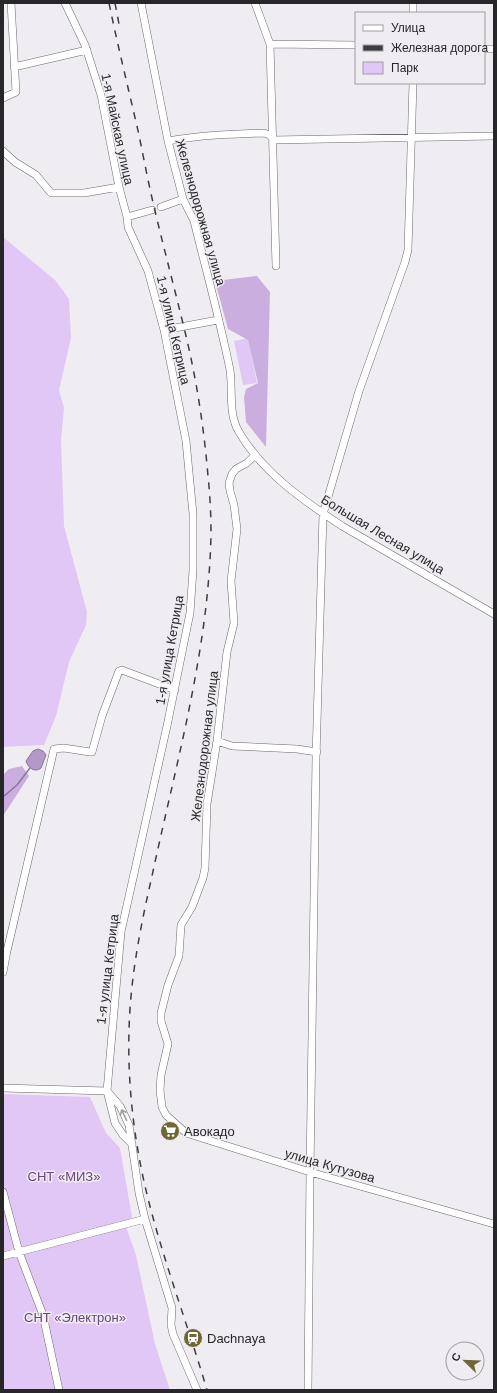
<svg xmlns="http://www.w3.org/2000/svg" width="497" height="1393" viewBox="0 0 497 1393" font-family="Arial,sans-serif">
	<style>
		.green { fill: #e1c7f5 }
		.forest { fill: #caaedf }
		.water { fill: #b498c8; stroke: #8a7698 }
		.lines { fill: none; stroke-linecap: round; stroke-linejoin: round }
		.stream { stroke: #8a7698; stroke-width: 1.5 }
		.minor-casing { stroke: #69676b; stroke-width: 8 }
		.minor { stroke: #fff; stroke-width: 7 }
		.rail { stroke: #3d3c3e; stroke-width: 1.5; stroke-dasharray: 7 7; stroke-linecap: butt }
		.oneway { stroke: #9e9d9e }
		.labels { text-anchor: middle; stroke-width: 3; stroke-linejoin: round; paint-order: stroke }
		.street-label { font-size: 13px; fill: #272628; stroke: #f0edf2 }
		.poi-label { font-size: 13px; fill: #272628; stroke: #f0edf2; text-anchor: start }
		.park-label { font-size: 13px; fill: #694381; stroke: #f0edf2 }
	</style>
	<rect width="100%" height="100%" fill="#f0edf2"/>
	<path class="green" d="M 3,237 L 55,280 L 69,299 L 71,338 L 59,390 L 64,408 L 61,440 L 64,526 L 87,612 L 86,625 L 69,662 L 56,716 L 44,745 L 3,747 Z
		M 248,338 L 257,383 L 243,385 L 234,341 Z
		M 3,1094 L 90,1097 L 106,1133 L 120,1148 L 132,1217 L 125,1224 L 136,1255 L 155,1344 L 170,1390 L 3,1390 Z"/>
	<path class="forest" d="M 257,276 L 270,292 L 266,447 L 246,422 L 244,397 L 246,389 L 258,383 L 248,340 L 228,329 L 215,281 Z
		M 22,766 L 29,776 L 3,816 L 3,775 L 9,769 Z"/>
	<path class="water" d="M 38,749 L 43,751 L 46,755 L 41,768 C 35,773 28,768 26,761 L 33,751 Z"/>
	<g class="lines">
		<path class="stream" d="M 3,797 L 17,785 L 30,768"/>
		<g class="minor-casing">
			<path id="minor" d="M 65,3 L 85,45 L 101,95 L 119,187 L 127,217 L 128,227 L 148,271 L 164,330 L 186,441 L 193,514 L 193,570 L 190,613 L 167,726 L 121,932 L 107,1091 L 115,1123 L 123,1135 L 132,1144
				M 141,3 L 168,141 L 183,199 L 194,221 C 206,270 220,320 230,370 C 233,390 228,414 239,432 C 263,473 304,501 342,526 L 494,614
				M 255,3 L 270,44 L 276,266
				M 413,3 L 413,13
				M 270,44 L 356,45
				M 484,49 L 494,49
				M 14,67 L 87,50
				M 3,98 L 16,92 L 11,3
				M 168,141 C 200,135 232,134 264,133 L 270,135 L 273,140 L 494,136
				M 3,151 L 15,162 L 36,175 L 51,193 L 84,193 L 119,187
				M 161,207 L 183,199
				M 127,217 L 152,210
				M 164,330 L 218,320
				M 255,455 L 247,463 L 236,469 L 232,474 L 229,483 L 230,491 L 234,505 L 237,529 L 231,581 L 234,623 L 227,652 L 217,741 L 207,804 L 205,868 L 203,878 L 192,907 L 181,925 L 179,956 L 168,985 L 161,1013 L 161,1021 L 168,1044 L 161,1075 L 160,1090 L 162,1107 L 166,1115 L 186,1133 L 310,1172 L 494,1224
				M 217,741 L 232,746 L 297,749 L 317,752
				M 3,972 L 7,951 L 54,749 L 64,748 L 90,752 L 92,752 L 102,716 L 119,671 L 122,670 L 175,690
				M 3,1088 L 107,1091
				M 108,1092 L 120,1106 L 129,1125 L 139,1193 L 145,1219 L 172,1308 L 171,1325 L 173,1334 L 197,1390
				M 3,1192 L 19,1252 L 43,1315 L 59,1390
				M 3,1256 L 145,1219
				M 308,1390 L 310,1172 L 316,758 L 323,514 L 359,391 L 405,262 L 408,250 L 413,83"/>
		</g>
		<use href="#minor" class="minor"/>
		<path class="rail" d="M 109,3 C 118,47 129,91 139,135 C 144,160 149,186 155,211 C 165,253 176,294 186,336 C 197,382 204,429 208,476 C 210,495 211,514 211,533 C 209,649 176,763 152,876 C 142,920 133,964 130,1009 C 126,1068 132,1129 145,1186 C 161,1255 187,1322 207,1390
			M 115,3 L 119,24"/>
	</g>
	<defs><path id="oneway-shaft" d="M-6 0H5M1.5-3L5.5 0L1.5 3" fill="none" stroke-width="1.6" stroke-linecap="round" stroke-linejoin="round"/></defs>
	<use class="oneway" href="#oneway-shaft" transform="translate(124 1115) rotate(-116)"/>
	<defs>
		<g id="supermarket-disc" transform="scale(1)"><circle r="9.5" fill="#6f6734" stroke="#f0edf2"/><path d="M-6-5.5h2.5l.6 2H6L4.5 2H-2.5L-4.4-4H-6ZM-1.5 3.2a1.3 1.3 0 1 0 .1 0ZM3 3.2a1.3 1.3 0 1 0 .1 0Z" fill="#fff"/></g>
		<g id="station-disc" transform="scale(1)"><circle r="9.5" fill="#6f6734" stroke="#f0edf2"/><path d="M-3-6H3Q5-6 5-4V2Q5 4 3 4L4.5 6H3L1.5 4h-3L-3 6H-4.5L-3 4Q-5 4-5 2V-4Q-5-6-3-6ZM-3.5-4v3h7v-3ZM-3.5 1v1.5H-2V1ZM2 1v1.5H3.5V1Z" fill="#fff"/></g>
	</defs>
	<g fill-rule="evenodd">
		<use href="#supermarket-disc" x="170" y="1131"/>
		<use href="#station-disc" x="193" y="1338"/>
	</g>
	<g class="labels">
		<g class="street-label">
			<text transform="translate(118 129) rotate(78)" y="5">1-я Майская улица</text>
			<text transform="translate(201 212) rotate(74)" y="5">Железнодорожная улица</text>
			<text transform="translate(174 330) rotate(77)" y="5">1-я улица Кетрица</text>
			<text transform="translate(383 534) rotate(31)" y="5">Большая Лесная улица</text>
			<text transform="translate(169 650) rotate(-80)" y="5">1-я улица Кетрица</text>
			<text transform="translate(204 746) rotate(-83)" y="5">Железнодорожная улица</text>
			<text transform="translate(107 969) rotate(-83)" y="5">1-я улица Кетрица</text>
			<text transform="translate(330 1165) rotate(16)" y="5">улица Кутузова</text>
		</g>
		<g class="poi-label">
			<text x="184" y="1136">Авокадо</text>
			<text x="207" y="1343">Dachnaya</text>
		</g>
		<g class="park-label">
			<text x="64" y="1181">СНТ «МИЗ»</text>
			<text x="75" y="1322">СНТ «Электрон»</text>
		</g>
	</g>
	<rect width="497" height="1393" fill="none" stroke="#272628" stroke-width="8"/>
	<rect x="355" y="12" width="130" height="72" fill="#f0edf2" stroke="#a09da1"/>
	<rect x="363" y="25" width="20" height="6" fill="#ffffff" stroke="#a09da1"/>
	<text x="391" y="32" font-size="12" fill="#272628">Улица</text>
	<rect x="363" y="45" width="20" height="6" fill="#3d3c3e" stroke="#a09da1"/>
	<text x="391" y="52" font-size="12" fill="#272628">Железная дорога</text>
	<rect x="363" y="62" width="20" height="12" fill="#e1c7f5" stroke="#a09da1"/>
	<text x="391" y="72" font-size="12" fill="#272628">Парк</text>
	<g transform="translate(465 1361) rotate(293)"><circle r="19" fill="#f0edf2" stroke="#a09da1"/>
	<path d="M0-3L7 15L0 10L-7 15Z" fill="#6f6734"/>
	<text y="-6" font-size="11" font-weight="bold" text-anchor="middle" fill="#272628">С</text>
	</g>
</svg>
